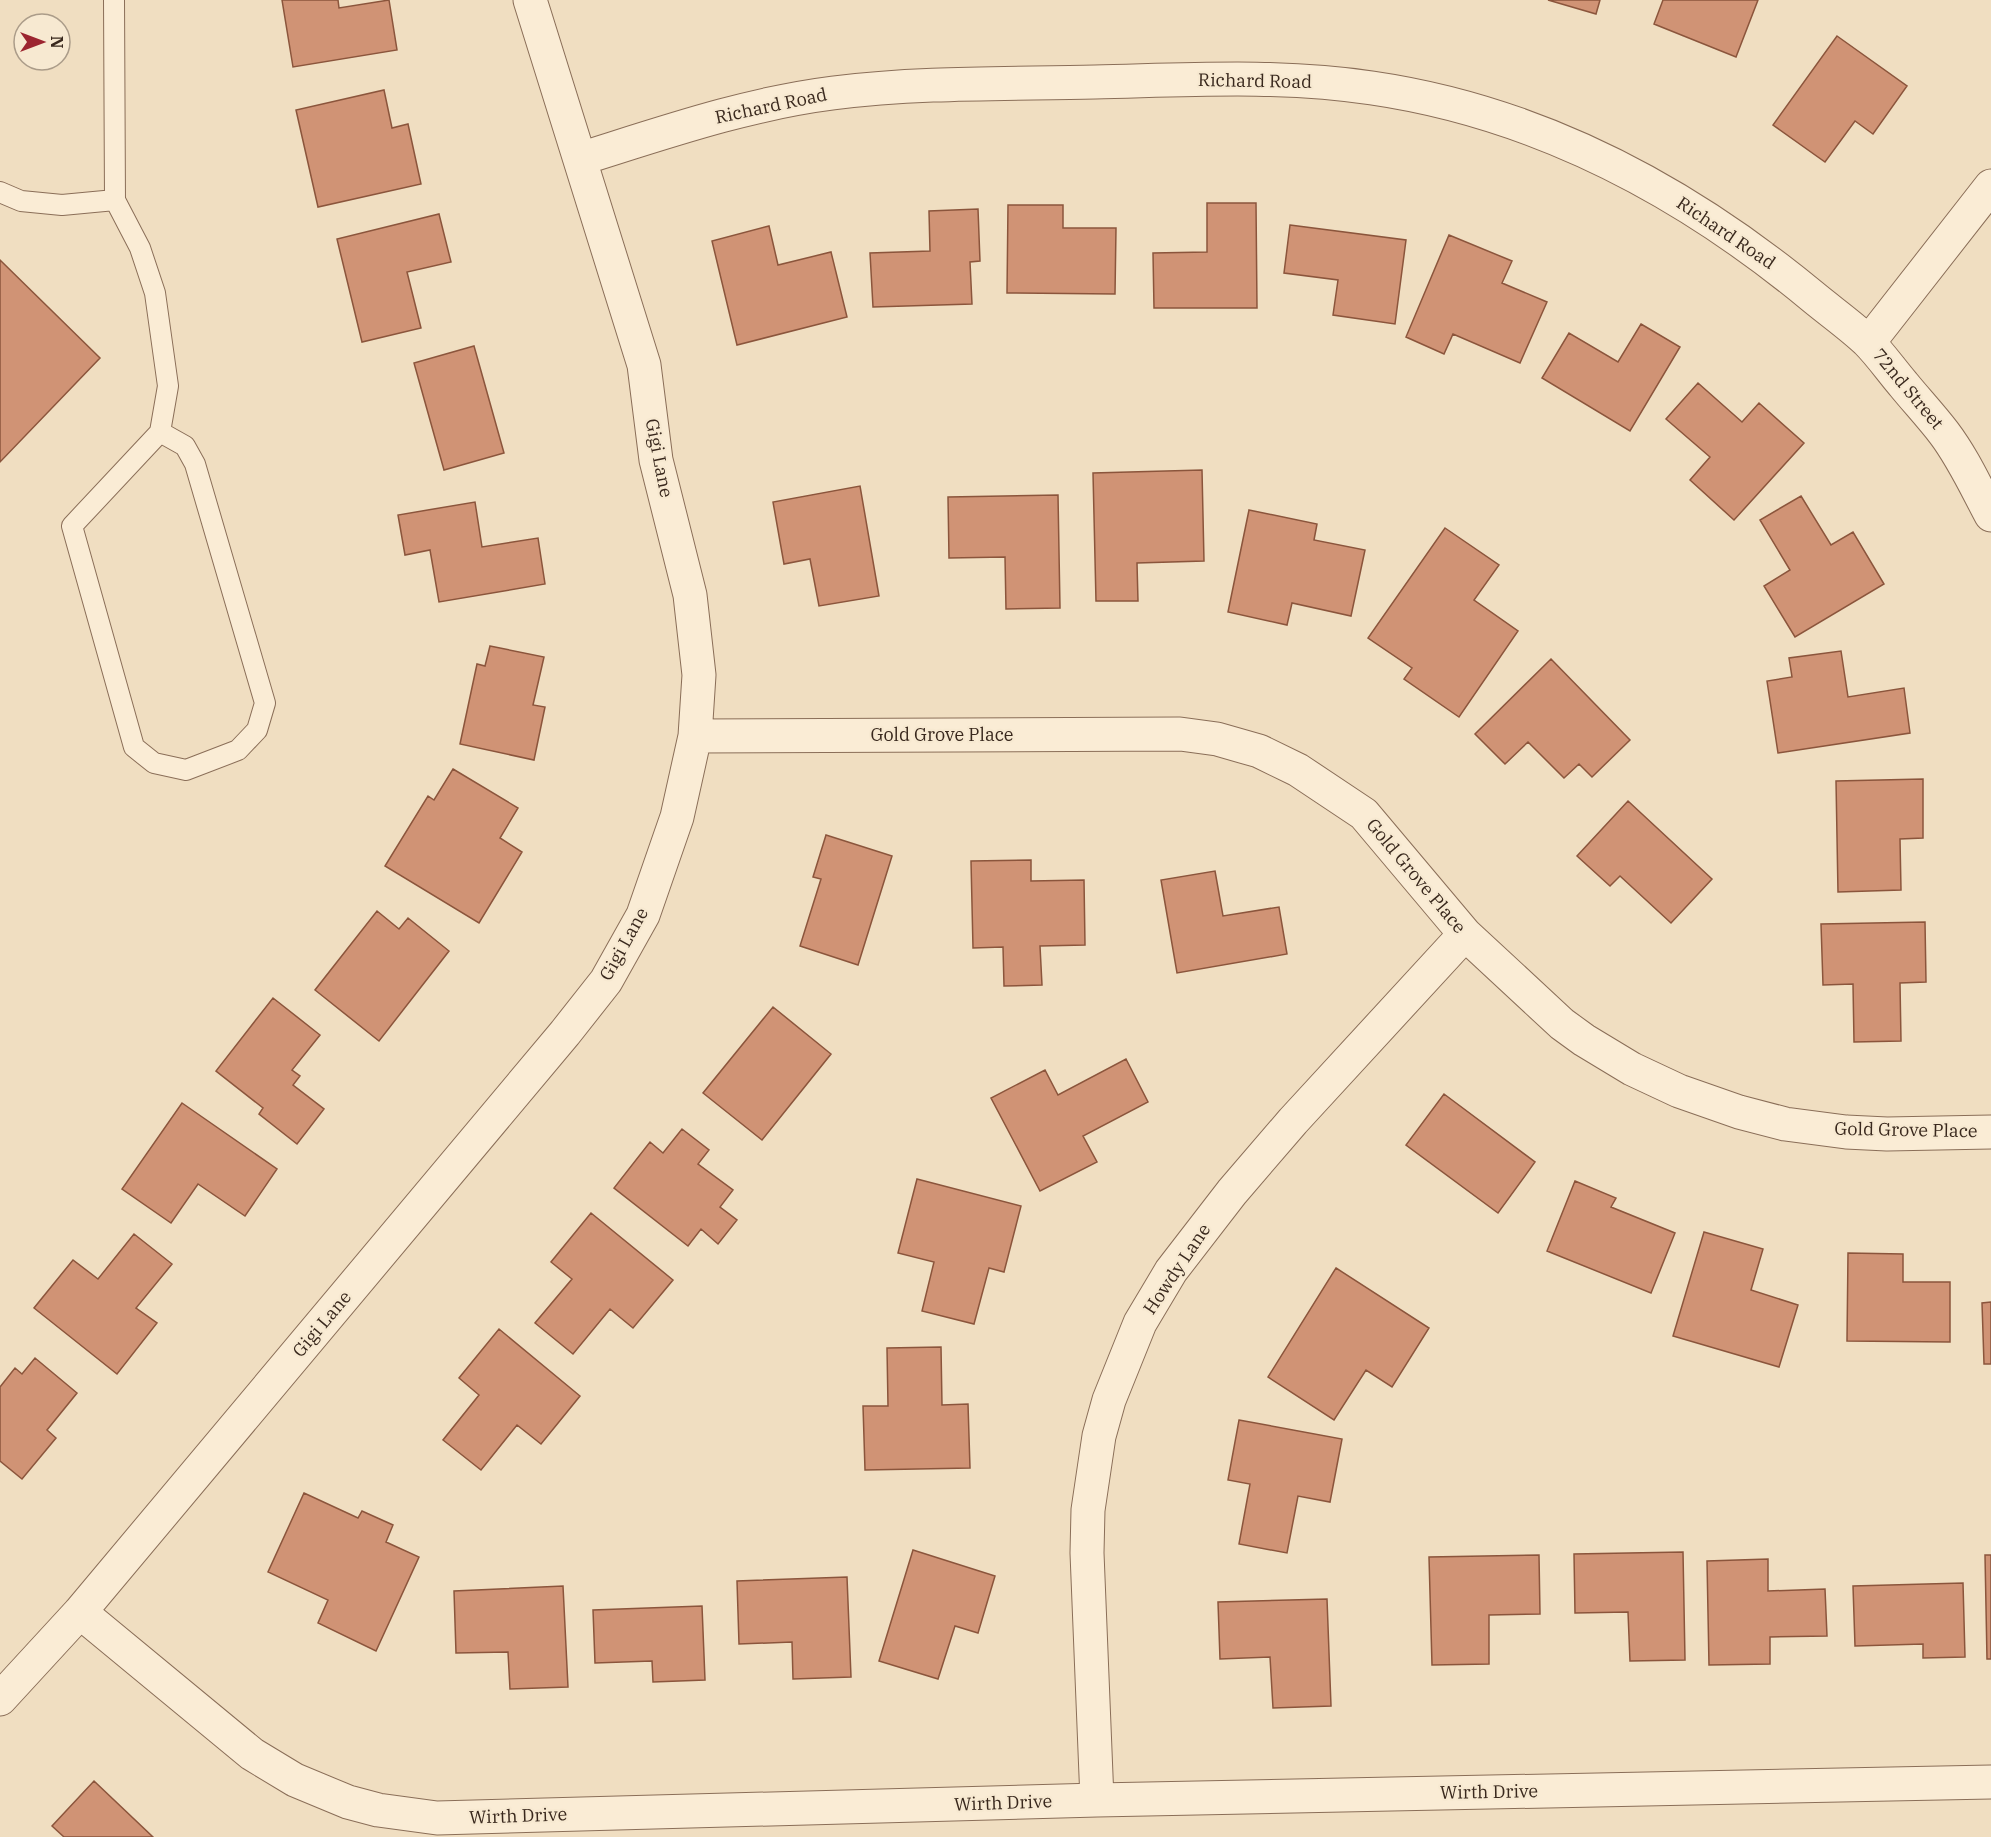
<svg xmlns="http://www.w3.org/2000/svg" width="1991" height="1837" viewBox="0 0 1991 1837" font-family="'IBM Plex Serif',serif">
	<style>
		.building { fill: #d09375; stroke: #8b553c; stroke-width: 1.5 }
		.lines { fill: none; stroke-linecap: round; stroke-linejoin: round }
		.lane-casing { stroke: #8a6e58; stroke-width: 22 }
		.street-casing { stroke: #8a6e58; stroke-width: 35 }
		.lane { stroke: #faecd5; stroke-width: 20 }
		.street { stroke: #faecd5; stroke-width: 33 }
		.labels { text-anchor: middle; stroke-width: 4.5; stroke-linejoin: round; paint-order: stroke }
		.street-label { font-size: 18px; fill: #39281d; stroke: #f7e9d1 }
	</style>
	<rect width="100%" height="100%" fill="#f0dec1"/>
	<path class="building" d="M 282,0 L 338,0 L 339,8 L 389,0 L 397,50 L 293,67 Z
		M 1548,0 L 1600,0 L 1596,14 Z
		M 1663,0 L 1758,0 L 1736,57 L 1654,24 Z
		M 1837,36 L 1907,86 L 1873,134 L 1855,121 L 1825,162 L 1773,125 Z
		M 384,90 L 392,128 L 408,124 L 421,184 L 318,207 L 296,110 Z
		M 1207,203 L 1256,203 L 1257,308 L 1154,308 L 1153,253 L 1207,252 Z
		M 1008,205 L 1063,205 L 1063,228 L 1116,228 L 1115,294 L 1007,293 Z
		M 978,209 L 980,261 L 970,262 L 972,304 L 873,307 L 870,253 L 930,251 L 929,211 Z
		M 439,214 L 451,262 L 407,272 L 421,328 L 362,342 L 337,239 Z
		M 1290,225 L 1406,240 L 1395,324 L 1333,315 L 1338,280 L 1284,273 Z
		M 769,226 L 778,265 L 831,252 L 847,317 L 737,345 L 712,241 Z
		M 1449,235 L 1512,261 L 1502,283 L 1547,302 L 1520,363 L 1453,334 L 1444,354 L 1406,337 Z
		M 0,260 L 100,358 L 0,462 Z
		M 1641,324 L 1680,347 L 1630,431 L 1542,378 L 1569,333 L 1618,362 Z
		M 474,346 L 504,453 L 444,470 L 414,363 Z
		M 1698,383 L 1742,422 L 1759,403 L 1804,443 L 1734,520 L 1690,480 L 1710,457 L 1666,419 Z
		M 1202,470 L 1204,561 L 1137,563 L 1138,601 L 1096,601 L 1093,473 Z
		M 860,486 L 879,596 L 819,606 L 810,559 L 784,564 L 773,502 Z
		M 1058,495 L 1060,608 L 1006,609 L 1005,557 L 949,558 L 948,497 Z
		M 1801,496 L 1831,545 L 1853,532 L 1884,584 L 1795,637 L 1764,586 L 1790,570 L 1760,520 Z
		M 475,502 L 482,547 L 538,538 L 545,584 L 439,602 L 430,550 L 405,555 L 398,515 Z
		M 1249,510 L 1317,524 L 1314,540 L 1365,550 L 1351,616 L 1292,603 L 1287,625 L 1228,612 Z
		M 1445,528 L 1499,565 L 1474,600 L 1518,631 L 1459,717 L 1404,679 L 1412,668 L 1368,638 Z
		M 490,646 L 544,657 L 533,705 L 545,707 L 534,760 L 460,744 L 477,664 L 485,666 Z
		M 1841,651 L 1848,697 L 1904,688 L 1910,733 L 1778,753 L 1767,681 L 1792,677 L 1789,658 Z
		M 1551,659 L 1630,740 L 1592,777 L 1579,764 L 1564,778 L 1528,742 L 1505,764 L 1475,734 Z
		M 453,769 L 518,808 L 500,838 L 522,852 L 479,923 L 385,866 L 428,796 L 434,800 Z
		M 1923,779 L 1923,838 L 1900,839 L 1901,890 L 1838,892 L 1836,781 Z
		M 1628,801 L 1712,879 L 1671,923 L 1620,876 L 1610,886 L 1577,856 Z
		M 826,835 L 892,856 L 858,965 L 800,946 L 821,879 L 813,877 Z
		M 1031,860 L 1031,881 L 1084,880 L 1085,945 L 1040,946 L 1042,985 L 1004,986 L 1003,947 L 973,948 L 971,861 Z
		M 1215,871 L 1223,916 L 1279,907 L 1287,954 L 1177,973 L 1161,880 Z
		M 377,911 L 399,929 L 408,918 L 449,951 L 379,1041 L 315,990 Z
		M 1925,922 L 1926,982 L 1900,983 L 1901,1041 L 1854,1042 L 1853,984 L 1823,985 L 1821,924 Z
		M 273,998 L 320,1035 L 292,1070 L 300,1076 L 293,1085 L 324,1109 L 297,1144 L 259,1114 L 263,1108 L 216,1071 Z
		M 773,1007 L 831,1054 L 762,1140 L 703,1093 Z
		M 1126,1059 L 1148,1102 L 1083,1136 L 1097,1162 L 1040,1191 L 991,1098 L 1045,1070 L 1058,1095 Z
		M 1444,1094 L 1535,1162 L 1498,1213 L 1406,1145 Z
		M 182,1103 L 277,1169 L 245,1216 L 198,1184 L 171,1223 L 122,1189 Z
		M 682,1129 L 709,1150 L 698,1164 L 733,1190 L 720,1207 L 737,1220 L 718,1244 L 701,1229 L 688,1246 L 614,1188 L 650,1142 L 663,1153 Z
		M 917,1179 L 1021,1206 L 1004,1272 L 989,1268 L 974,1324 L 922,1311 L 934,1262 L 898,1253 Z
		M 1575,1181 L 1616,1198 L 1611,1207 L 1675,1233 L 1651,1293 L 1547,1251 Z
		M 591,1213 L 673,1280 L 633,1328 L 610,1309 L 573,1354 L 535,1323 L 572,1279 L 551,1262 Z
		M 1704,1232 L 1763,1249 L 1751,1290 L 1798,1305 L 1779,1367 L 1673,1336 Z
		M 134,1234 L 172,1264 L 136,1308 L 157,1323 L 117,1374 L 34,1308 L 73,1260 L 98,1279 Z
		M 1848,1253 L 1903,1254 L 1903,1282 L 1950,1282 L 1950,1342 L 1847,1341 Z
		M 1336,1268 L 1429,1328 L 1392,1387 L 1366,1370 L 1334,1420 L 1268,1377 Z
		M 1991,1302 L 1991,1364 L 1984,1364 L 1982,1303 Z
		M 499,1329 L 580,1396 L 541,1444 L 517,1425 L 481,1470 L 443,1440 L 479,1395 L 459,1378 Z
		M 941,1347 L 942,1405 L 968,1404 L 970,1468 L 865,1470 L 863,1406 L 888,1406 L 887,1348 Z
		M 35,1358 L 77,1393 L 47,1430 L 56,1438 L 22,1479 L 0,1461 L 0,1387 L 15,1368 L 22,1374 Z
		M 1239,1420 L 1342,1439 L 1330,1502 L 1298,1496 L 1287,1553 L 1239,1544 L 1250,1484 L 1228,1480 Z
		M 304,1493 L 358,1518 L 362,1511 L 393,1525 L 386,1542 L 419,1557 L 376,1651 L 318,1623 L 328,1600 L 268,1572 Z
		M 913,1550 L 995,1576 L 978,1633 L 955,1626 L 938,1679 L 879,1661 Z
		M 1683,1552 L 1685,1660 L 1630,1661 L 1628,1612 L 1575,1613 L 1574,1554 Z
		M 1539,1555 L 1540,1614 L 1489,1615 L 1489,1664 L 1432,1665 L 1429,1557 Z
		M 1985,1555 L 1991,1555 L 1991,1659 L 1987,1659 Z
		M 1768,1559 L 1768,1591 L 1825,1589 L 1827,1636 L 1770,1637 L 1770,1664 L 1709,1665 L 1707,1561 Z
		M 847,1577 L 851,1677 L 793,1679 L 792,1642 L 739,1644 L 737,1581 Z
		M 1963,1583 L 1965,1657 L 1923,1658 L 1923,1644 L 1855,1646 L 1853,1586 Z
		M 563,1586 L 568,1687 L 510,1689 L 508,1652 L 456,1653 L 454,1591 Z
		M 1327,1599 L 1331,1706 L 1273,1708 L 1270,1657 L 1220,1659 L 1218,1602 Z
		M 702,1606 L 705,1680 L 653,1682 L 652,1661 L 595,1663 L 593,1610 Z
		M 94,1781 L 153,1837 L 64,1837 L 52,1826 Z"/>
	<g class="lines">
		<g class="lane-casing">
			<path id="lane" d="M 114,0 L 115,200 L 140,248 L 155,293 L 168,386 L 160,432 L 72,526 L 134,747 L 154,763 L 186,770 L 238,750 L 257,730 L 265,703 L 195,464 L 185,446 L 160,432
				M 0,192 L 21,201 L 62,205 L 115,200"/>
		</g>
		<g class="street-casing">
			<path id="street" d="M 580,159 C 663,133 746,104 833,93 C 919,82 1008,84 1095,82 C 1187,80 1280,74 1372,88 C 1537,112 1685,191 1812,296 C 1830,311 1850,325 1867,341 C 1880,354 1891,370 1903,384 C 1916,400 1931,416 1944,433 C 1963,458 1976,487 1991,515
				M 1869,342 L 1991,186
				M 695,736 L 1180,734 L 1217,739 L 1259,751 L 1298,770 L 1364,814 L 1465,934 L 1562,1024 L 1584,1040 L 1632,1069 L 1679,1091 L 1739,1112 L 1785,1124 L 1846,1132 L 1887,1134 L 1991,1132
				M 80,1612 L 252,1754 L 295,1780 L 348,1802 L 378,1810 L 437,1818 L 1097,1800 L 1991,1782
				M 0,1699 L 80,1612 L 565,1033 L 606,981 L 643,915 L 677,817 L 695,736 L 699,675 L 690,595 L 656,460 L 644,365 L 530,0
				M 1097,1800 L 1087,1553 L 1088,1510 L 1099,1436 L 1109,1400 L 1140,1323 L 1171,1271 L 1232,1192 L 1293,1121 L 1465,934"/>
		</g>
		<use href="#lane" class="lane"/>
		<use href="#street" class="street"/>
	</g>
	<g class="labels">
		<g class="street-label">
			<text transform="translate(1255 81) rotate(1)" y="6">Richard Road</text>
			<text transform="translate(771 106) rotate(-12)" y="6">Richard Road</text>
			<text transform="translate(1726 233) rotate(34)" y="6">Richard Road</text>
			<text transform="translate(1908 389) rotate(50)" y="6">72nd Street</text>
			<text transform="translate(659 458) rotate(79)" y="6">Gigi Lane</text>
			<text x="942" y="741">Gold Grove Place</text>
			<text transform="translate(1416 876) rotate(50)" y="6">Gold Grove Place</text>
			<text transform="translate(624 944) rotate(-61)" y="6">Gigi Lane</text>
			<text transform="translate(1906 1130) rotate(1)" y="6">Gold Grove Place</text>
			<text transform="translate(1177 1269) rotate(-56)" y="6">Howdy Lane</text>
			<text transform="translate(322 1324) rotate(-50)" y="6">Gigi Lane</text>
			<text transform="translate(1489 1792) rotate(-1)" y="6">Wirth Drive</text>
			<text transform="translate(1003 1803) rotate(-2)" y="6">Wirth Drive</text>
			<text transform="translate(518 1816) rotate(-2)" y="6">Wirth Drive</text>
		</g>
	</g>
	<g transform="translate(42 42) rotate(90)"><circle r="28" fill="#f7e9d1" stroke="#ab9c89" stroke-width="1.5"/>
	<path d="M0-4.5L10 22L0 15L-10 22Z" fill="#9c2530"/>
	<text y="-9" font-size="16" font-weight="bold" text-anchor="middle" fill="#39281d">N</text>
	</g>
</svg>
